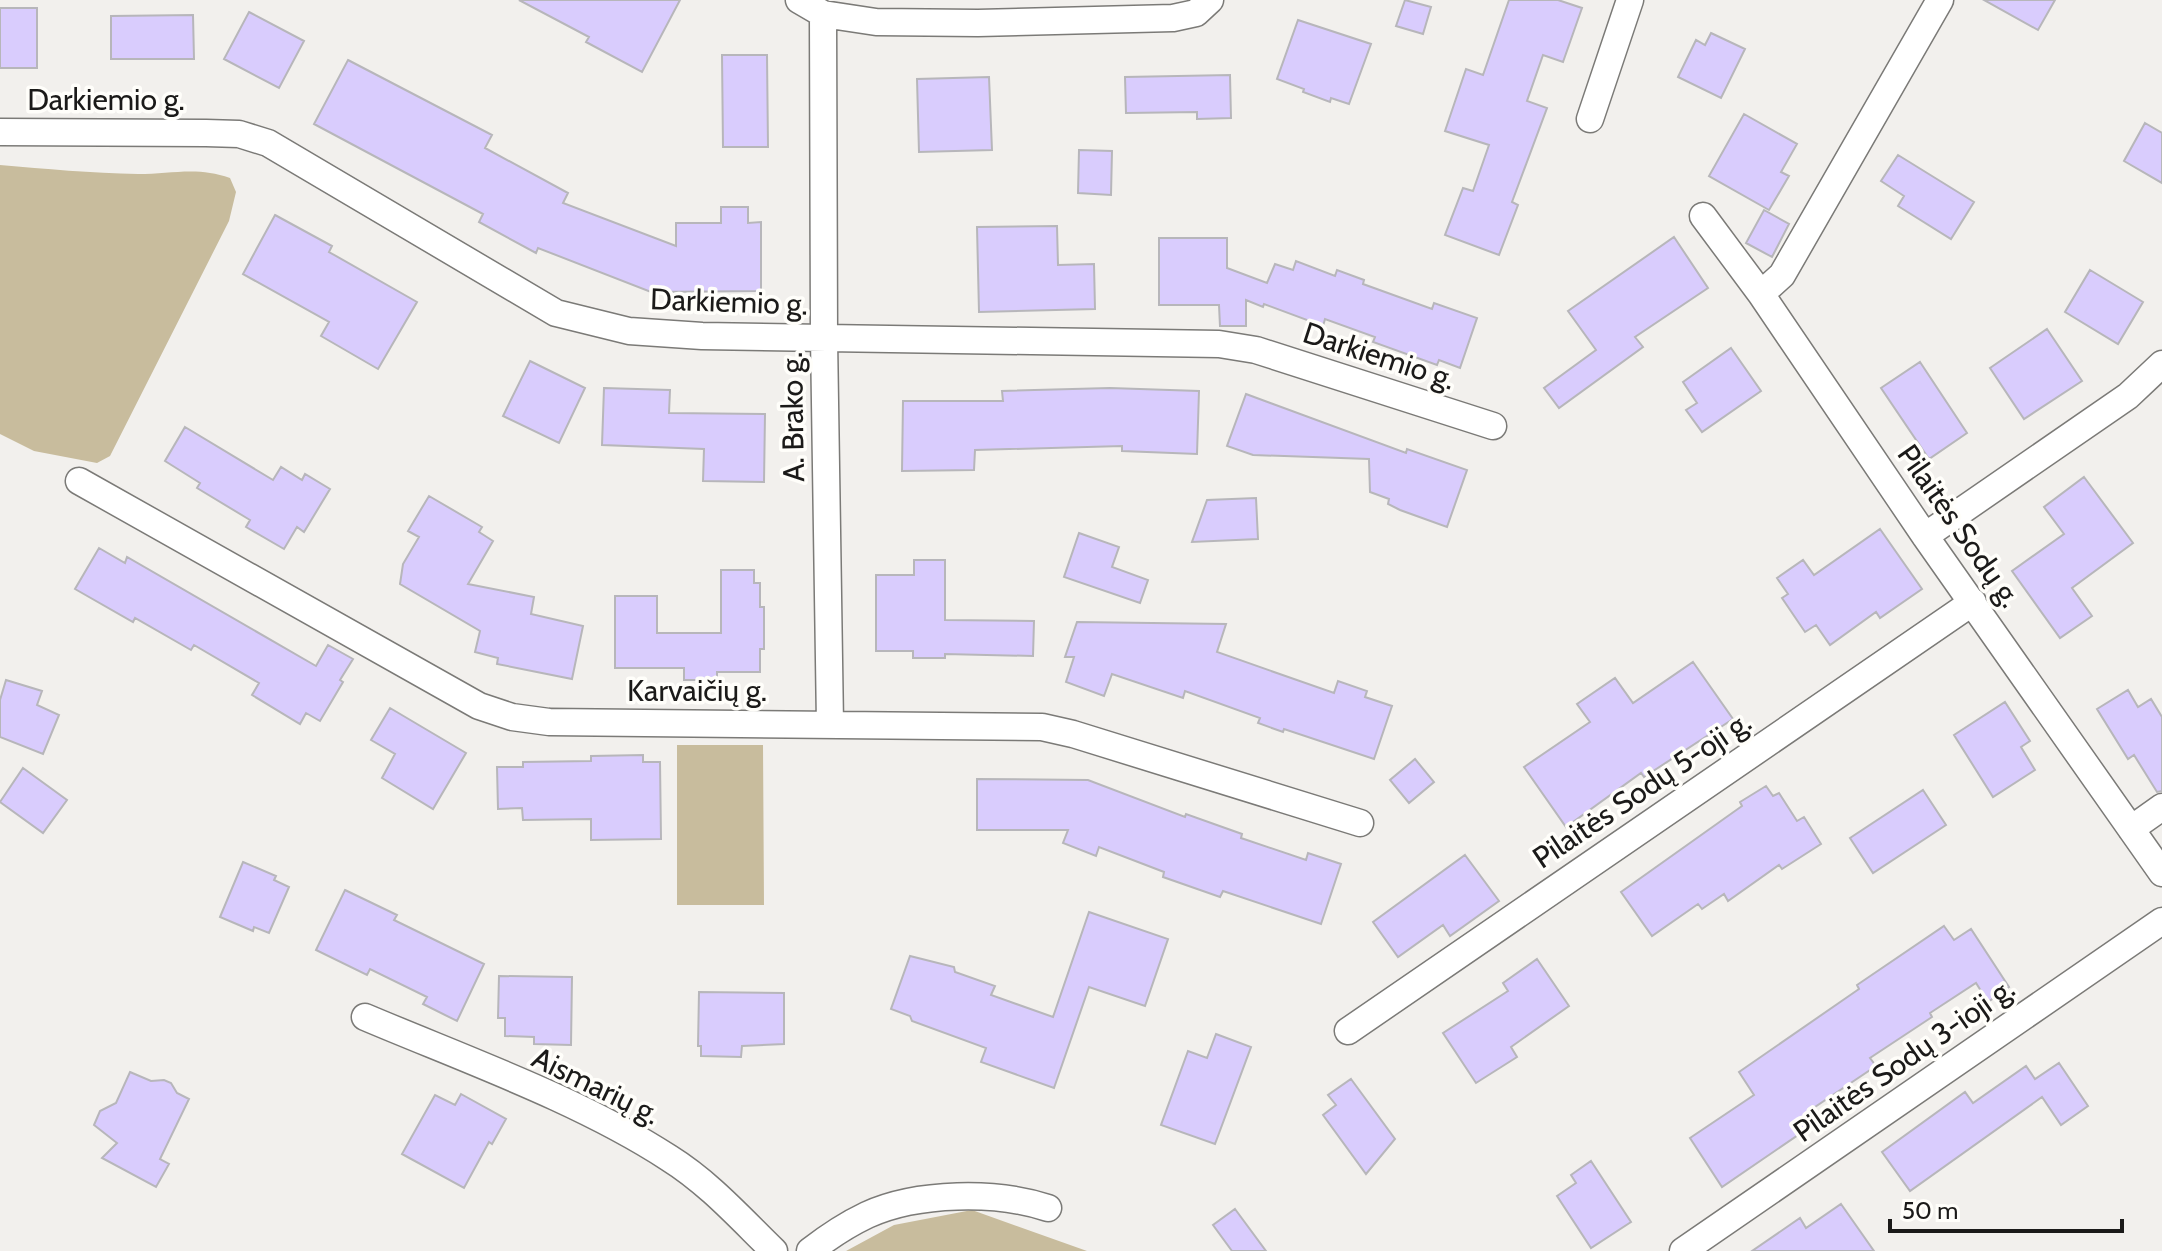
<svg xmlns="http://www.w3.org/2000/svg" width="2162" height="1251" viewBox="0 0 2162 1251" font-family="Cabin,sans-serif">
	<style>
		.green { fill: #c8bc9d }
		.building { fill: #d9ccfd; stroke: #b7b6ba; stroke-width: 2 }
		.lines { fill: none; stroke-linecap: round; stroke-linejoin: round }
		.street-casing { stroke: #7b7a77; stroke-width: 29 }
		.street { stroke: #fff; stroke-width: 26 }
		.labels { text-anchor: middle; stroke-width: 7; stroke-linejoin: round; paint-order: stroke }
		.street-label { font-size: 30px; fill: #1b1a19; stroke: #fffefa }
	</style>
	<rect width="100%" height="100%" fill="#f2f0ed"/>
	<path class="green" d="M 0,165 C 46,169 91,173 138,174 C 171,174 198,166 230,178 L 236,192 L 229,221 L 110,456 L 97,463 L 34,451 L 0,434 Z
		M 677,745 L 763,745 L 764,905 L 677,905 Z
		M 972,1210 L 1087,1251 L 846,1251 L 894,1225 Z"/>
	<path class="building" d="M 519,0 L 680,0 L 642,72 L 586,42 L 589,37 Z
		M 1405,0 L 1431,7 L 1423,34 L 1396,26 Z
		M 1509,0 L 1558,0 L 1582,8 L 1563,62 L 1543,55 L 1527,101 L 1547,108 L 1512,202 L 1518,205 L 1499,255 L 1445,235 L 1463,188 L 1473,191 L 1489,145 L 1445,131 L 1466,69 L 1483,75 Z
		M 1984,0 L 2055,0 L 2038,30 Z
		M 0,8 L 37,8 L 37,68 L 0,68 Z
		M 249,12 L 304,41 L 279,88 L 224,59 Z
		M 193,15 L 194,59 L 111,59 L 111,16 Z
		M 1298,20 L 1371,44 L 1349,104 L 1331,98 L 1330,102 L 1303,92 L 1304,89 L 1277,79 Z
		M 1711,33 L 1745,49 L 1721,98 L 1678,77 L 1696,40 L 1705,45 Z
		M 722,55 L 767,55 L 768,147 L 723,147 Z
		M 348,60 L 492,135 L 485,148 L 568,193 L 563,203 L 676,246 L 676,223 L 721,223 L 721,207 L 748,207 L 748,223 L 761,222 L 761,291 L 651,292 L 538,248 L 536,253 L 479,222 L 483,214 L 314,124 Z
		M 1230,75 L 1231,118 L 1197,119 L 1197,112 L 1126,113 L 1125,77 Z
		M 989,77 L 992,150 L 919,152 L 917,79 Z
		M 1744,114 L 1797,144 L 1781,172 L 1789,176 L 1769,210 L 1709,176 Z
		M 2145,123 L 2162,133 L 2162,183 L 2124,161 Z
		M 1079,150 L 1112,151 L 1111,195 L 1078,193 Z
		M 1898,155 L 1974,202 L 1951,239 L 1898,206 L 1904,196 L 1881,181 Z
		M 1764,210 L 1789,224 L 1772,257 L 1746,243 Z
		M 275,215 L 332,246 L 329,252 L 417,302 L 378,369 L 321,336 L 329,322 L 243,274 Z
		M 1057,226 L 1058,265 L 1094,264 L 1095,309 L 979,312 L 977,227 Z
		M 1674,237 L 1708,288 L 1635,337 L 1643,347 L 1559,408 L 1544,388 L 1596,350 L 1568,311 Z
		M 1159,238 L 1227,238 L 1227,268 L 1267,283 L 1275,264 L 1293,270 L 1296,261 L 1335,276 L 1337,270 L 1364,280 L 1363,284 L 1432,309 L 1434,303 L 1477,318 L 1460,368 L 1439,360 L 1437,365 L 1373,342 L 1375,337 L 1325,319 L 1323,326 L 1264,304 L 1263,307 L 1246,300 L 1246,326 L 1220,326 L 1219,305 L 1159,305 Z
		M 2090,270 L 2143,302 L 2118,344 L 2065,312 Z
		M 2047,329 L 2082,381 L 2024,419 L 1990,368 Z
		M 1731,348 L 1761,391 L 1702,432 L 1686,410 L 1697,403 L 1683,382 Z
		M 530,361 L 585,388 L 559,443 L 503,416 Z
		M 1920,362 L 1967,433 L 1929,459 L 1881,388 Z
		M 604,388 L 670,390 L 669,413 L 765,414 L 764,482 L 703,481 L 704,449 L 602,445 Z
		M 1110,388 L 1199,391 L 1197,454 L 1122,451 L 1122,446 L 975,450 L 974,470 L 902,471 L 903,401 L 1003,401 L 1002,391 Z
		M 1246,394 L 1406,453 L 1407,449 L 1467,470 L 1447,527 L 1400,510 L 1388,504 L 1389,499 L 1370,492 L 1369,459 L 1253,455 L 1227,446 Z
		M 185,427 L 273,480 L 281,467 L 302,480 L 305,474 L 330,489 L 304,532 L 297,527 L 284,549 L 246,527 L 250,520 L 197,488 L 200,483 L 165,461 Z
		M 2084,477 L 2133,543 L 2072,588 L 2092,616 L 2060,638 L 2012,571 L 2064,534 L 2044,507 Z
		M 429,496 L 482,527 L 479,532 L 493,541 L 468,584 L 534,597 L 531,614 L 583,626 L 572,679 L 497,664 L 498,658 L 475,652 L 480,631 L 400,584 L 403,564 L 419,537 L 408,531 Z
		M 1256,498 L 1258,539 L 1192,542 L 1207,500 Z
		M 1880,529 L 1922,589 L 1880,618 L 1876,612 L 1830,645 L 1816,625 L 1805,632 L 1782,598 L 1788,594 L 1777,578 L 1803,560 L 1814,575 Z
		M 1079,533 L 1119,547 L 1112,567 L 1148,580 L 1140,603 L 1064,577 Z
		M 99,548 L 125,563 L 127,557 L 316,666 L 328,645 L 353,659 L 340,680 L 343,682 L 320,721 L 306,713 L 300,724 L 252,695 L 259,683 L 194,645 L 191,650 L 135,618 L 133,622 L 75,589 Z
		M 914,560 L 945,560 L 945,620 L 1034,621 L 1033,656 L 945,654 L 945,658 L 913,658 L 913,651 L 876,651 L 876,575 L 914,575 Z
		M 721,570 L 754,570 L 754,583 L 760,583 L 760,607 L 764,607 L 764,649 L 760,649 L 760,672 L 717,672 L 717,680 L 684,680 L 684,668 L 615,668 L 615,596 L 657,596 L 657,633 L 721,633 Z
		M 1077,622 L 1226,624 L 1217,652 L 1334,693 L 1338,681 L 1367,691 L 1365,697 L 1392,706 L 1374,759 L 1284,729 L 1283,732 L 1258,723 L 1260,718 L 1185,691 L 1183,698 L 1112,674 L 1104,696 L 1066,682 L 1074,657 L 1065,657 Z
		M 1693,662 L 1733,719 L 1644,777 L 1641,773 L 1566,827 L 1524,767 L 1590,722 L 1577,704 L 1615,678 L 1633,703 Z
		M 6,680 L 42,691 L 37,705 L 59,715 L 43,754 L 0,737 L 0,700 Z
		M 2128,690 L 2138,707 L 2151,699 L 2162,717 L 2162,791 L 2157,792 L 2134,755 L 2128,759 L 2097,709 Z
		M 2005,702 L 2030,741 L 2021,747 L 2035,770 L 1993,797 L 1954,735 Z
		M 390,708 L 466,753 L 433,809 L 382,778 L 395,754 L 371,740 Z
		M 643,755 L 643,762 L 660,762 L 661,839 L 591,840 L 591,819 L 523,820 L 522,808 L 498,809 L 497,767 L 523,767 L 523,762 L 591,761 L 591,756 Z
		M 1415,759 L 1434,782 L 1409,803 L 1390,780 Z
		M 23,768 L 67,800 L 43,833 L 0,802 Z
		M 977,779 L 1088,780 L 1185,817 L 1186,814 L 1242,834 L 1241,838 L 1306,860 L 1308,853 L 1341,864 L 1321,924 L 1223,891 L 1220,897 L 1163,877 L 1164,872 L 1099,847 L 1096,856 L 1063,843 L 1068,830 L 977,830 Z
		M 1766,786 L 1773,796 L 1779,793 L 1797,821 L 1804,817 L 1821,844 L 1782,869 L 1779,865 L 1728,901 L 1724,894 L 1702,909 L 1698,904 L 1652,936 L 1621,892 L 1742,806 L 1740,802 Z
		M 1923,790 L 1946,825 L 1873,873 L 1850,838 Z
		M 1465,855 L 1499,901 L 1450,936 L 1443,925 L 1398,957 L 1373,922 Z
		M 243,862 L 276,876 L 274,880 L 289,887 L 269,933 L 254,927 L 253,931 L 220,917 Z
		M 345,890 L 397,915 L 394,920 L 484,964 L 457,1021 L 423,1004 L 427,997 L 370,969 L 367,975 L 316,950 Z
		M 1089,912 L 1168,939 L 1145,1006 L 1089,987 L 1054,1088 L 981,1062 L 986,1048 L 912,1021 L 910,1016 L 891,1009 L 910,956 L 954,967 L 955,972 L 995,986 L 991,995 L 1053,1017 Z
		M 1944,926 L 1954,940 L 1971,929 L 2009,987 L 1988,1002 L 1976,983 L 1930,1013 L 1932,1017 L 1870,1058 L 1876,1066 L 1812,1109 L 1820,1120 L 1722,1187 L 1690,1138 L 1754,1095 L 1739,1072 L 1859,989 L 1857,985 Z
		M 1537,959 L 1569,1006 L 1511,1047 L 1517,1057 L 1476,1083 L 1443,1033 L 1508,991 L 1503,983 Z
		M 499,976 L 572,977 L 571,1045 L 534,1044 L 534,1037 L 505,1036 L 505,1018 L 498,1018 Z
		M 699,992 L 784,993 L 784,1044 L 742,1046 L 741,1057 L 701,1056 L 701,1046 L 698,1046 Z
		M 1216,1034 L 1251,1047 L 1215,1144 L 1161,1125 L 1188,1051 L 1207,1058 Z
		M 2059,1063 L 2088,1106 L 2061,1125 L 2042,1097 L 1910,1191 L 1882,1152 L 1965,1092 L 1973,1103 L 2026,1066 L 2035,1079 Z
		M 130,1072 L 151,1081 L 164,1080 L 171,1083 L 177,1093 L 189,1099 L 160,1159 L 169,1164 L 156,1187 L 102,1158 L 117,1143 L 94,1125 L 100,1111 L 116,1103 Z
		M 1351,1079 L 1395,1139 L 1366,1174 L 1323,1115 L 1336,1105 L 1328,1095 Z
		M 461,1094 L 506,1119 L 492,1144 L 489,1142 L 464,1188 L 402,1154 L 435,1095 L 455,1105 Z
		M 1591,1161 L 1631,1222 L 1591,1248 L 1557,1196 L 1576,1183 L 1571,1175 Z
		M 1841,1204 L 1874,1251 L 1752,1251 L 1800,1218 L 1806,1228 Z
		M 1235,1209 L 1266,1251 L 1232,1251 L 1213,1225 Z"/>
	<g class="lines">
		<g class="street-casing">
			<path id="street" d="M 799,0 L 823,14 L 876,22 L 978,23 L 1173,18 L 1196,13 L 1210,0
				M 823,14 L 824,338 L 830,724
				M 1590,119 L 1630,0
				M 0,132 L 206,133 L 239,134 L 268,143 L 556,313 L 629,331 L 702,336 L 1219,344 L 1256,350 L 1493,426
				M 1703,216 L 1761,294 L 1925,536 L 2162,873
				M 1761,294 L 1782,275 L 1940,0
				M 79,481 L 479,706 L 512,717 L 549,722 L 1042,727 L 1073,734 L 1360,823
				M 1925,536 L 2128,396 L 2162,364
				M 2131,829 L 2162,807
				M 365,1017 C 464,1059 580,1100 669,1158 C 709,1183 740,1218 774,1251
				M 1348,1031 L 1973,602
				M 810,1251 C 828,1237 846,1225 867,1215 C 917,1192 997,1191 1048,1208
				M 1683,1251 L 2162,921"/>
		</g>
		<use href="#street" class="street"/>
	</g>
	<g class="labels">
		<g class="street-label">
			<text x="106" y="110">Darkiemio g.</text>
			<text transform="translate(729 302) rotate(2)" y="10">Darkiemio g.</text>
			<text transform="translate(1379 356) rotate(18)" y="10">Darkiemio g.</text>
			<text transform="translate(793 417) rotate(-91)" y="10">A. Brako g.</text>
			<text transform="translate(1959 526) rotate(55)" y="10">Pilaitės Sodų g.</text>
			<text x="697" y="701">Karvaičių g.</text>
			<text transform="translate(1642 790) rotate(-34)" y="10">Pilaitės Sodų 5-oji g.</text>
			<text transform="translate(1904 1060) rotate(-35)" y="10">Pilaitės Sodų 3-ioji g.</text>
			<text transform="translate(596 1086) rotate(26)" y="10">Aismarių g.</text>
		</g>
	</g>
	<path d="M1890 1219v12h232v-12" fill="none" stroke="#1b1a19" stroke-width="4"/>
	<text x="1902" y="1219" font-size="24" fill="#1b1a19" stroke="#fffefa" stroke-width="6" paint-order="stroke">50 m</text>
</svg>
